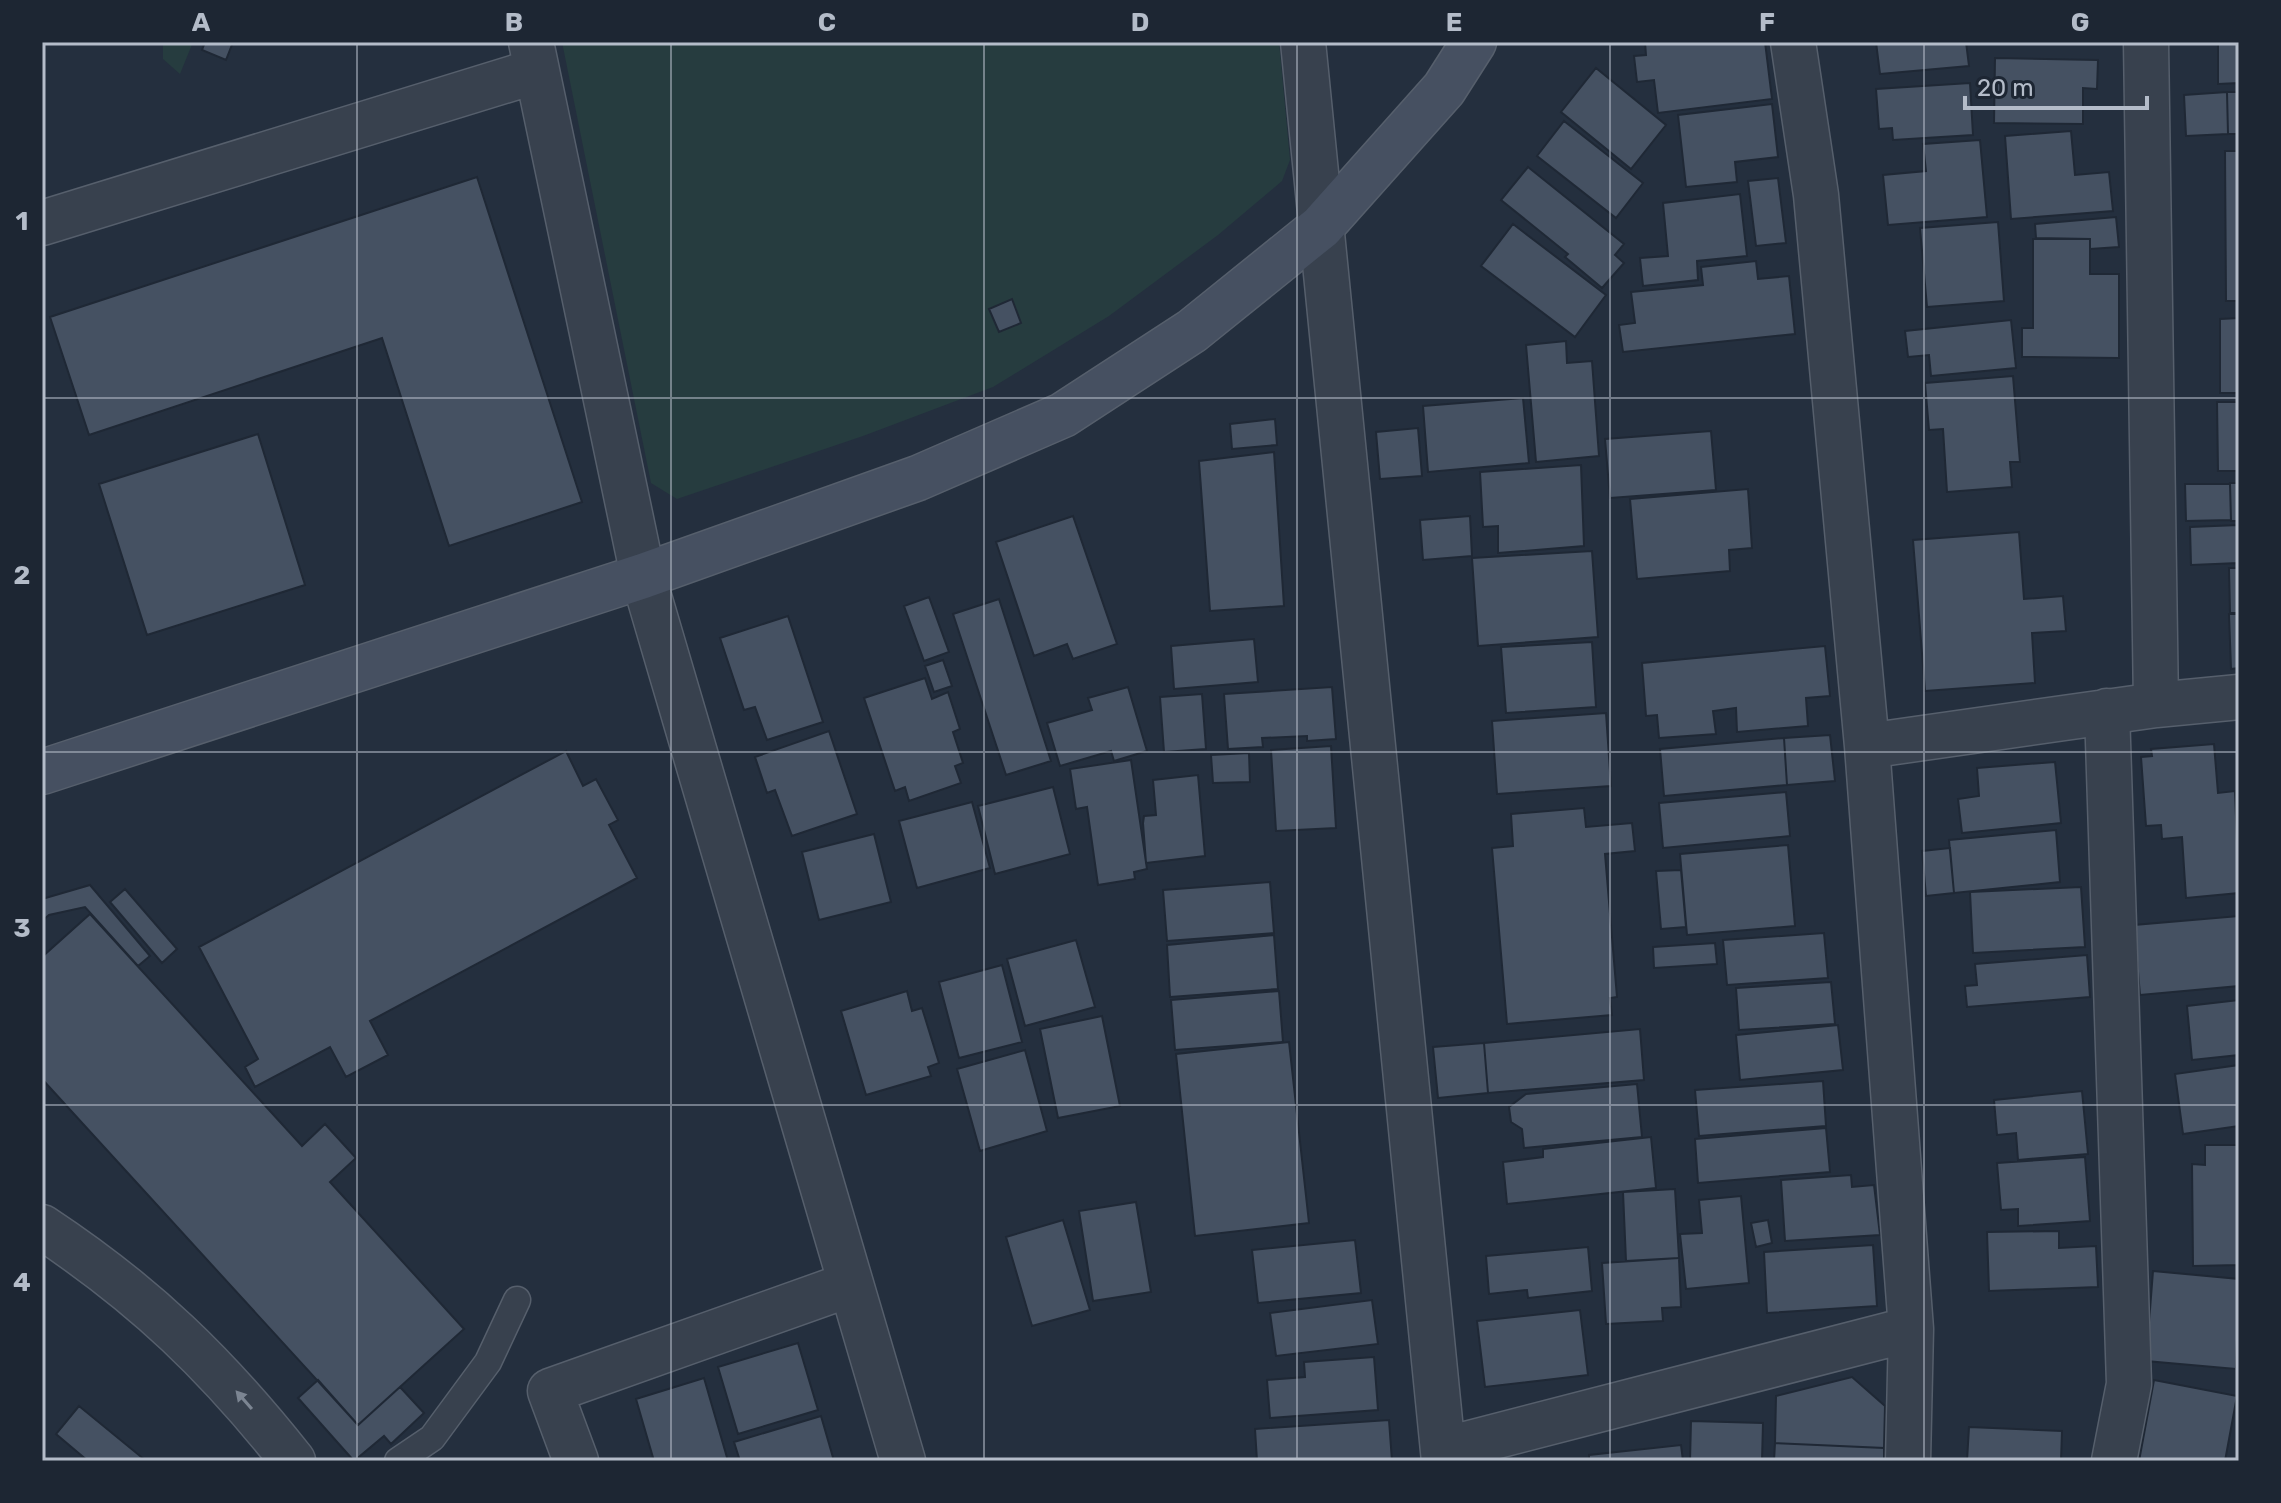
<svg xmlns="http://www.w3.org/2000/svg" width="2281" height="1503" viewBox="0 0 2281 1503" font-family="Rubik,sans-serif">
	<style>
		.green { fill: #263c3f }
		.building { fill: #455162; stroke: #1f2835; stroke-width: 2 }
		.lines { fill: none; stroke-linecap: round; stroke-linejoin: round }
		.lane-casing { stroke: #565f6c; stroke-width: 29 }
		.street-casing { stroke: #565f6c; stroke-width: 47 }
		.secondary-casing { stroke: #565f6c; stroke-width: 47 }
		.lane { stroke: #38414e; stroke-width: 26 }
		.street { stroke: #38414e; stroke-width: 44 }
		.secondary { stroke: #465061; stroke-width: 44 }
		.oneway { fill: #7c8592 }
		.grid { fill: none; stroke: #b4bcc9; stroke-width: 2; stroke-opacity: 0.55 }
		.neatline { fill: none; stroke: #b4bcc9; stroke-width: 3 }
		.grid-label { font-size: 26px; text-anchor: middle; font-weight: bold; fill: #b4bcc9 }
	</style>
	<rect width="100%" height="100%" fill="#242f3e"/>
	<path class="green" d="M 163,42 L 193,42 L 180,74 L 163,59 Z
		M 562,42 L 1279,42 L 1290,160 L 1282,181 L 1218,235 L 1109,316 L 993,387 L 863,436 L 677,499 L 651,483 Z"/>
	<path class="building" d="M 205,42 L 233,42 L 226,60 L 202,50 Z
		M 1645,42 L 1765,42 L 1772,99 L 1658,113 L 1654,80 L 1637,82 L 1634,56 L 1646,55 Z
		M 1876,42 L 1966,42 L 1969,66 L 1880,74 Z
		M 1989,42 L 2080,42 L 2080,44 Z
		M 2218,42 L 2239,42 L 2239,83 L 2218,84 Z
		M 1995,58 L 2098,60 L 2097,89 L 2083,88 L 2083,124 L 1994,123 Z
		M 1596,68 L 1666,125 L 1631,169 L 1561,112 Z
		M 1970,83 L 1973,135 L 1893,140 L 1892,128 L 1879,129 L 1876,89 Z
		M 2227,92 L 2228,134 L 2186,136 L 2184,95 Z
		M 2227,92 L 2239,92 L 2239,134 L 2228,134 Z
		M 1772,104 L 1778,157 L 1735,162 L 1737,182 L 1686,187 L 1678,115 Z
		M 1564,121 L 1643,183 L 1616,218 L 1537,156 Z
		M 2071,131 L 2075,175 L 2109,172 L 2113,211 L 2011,219 L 2005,136 Z
		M 1980,140 L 1987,217 L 1888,225 L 1883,175 L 1926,171 L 1923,144 Z
		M 2225,151 L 2239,151 L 2239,301 L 2226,301 Z
		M 1528,167 L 1624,244 L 1615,255 L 1624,263 L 1602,288 L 1565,257 L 1568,254 L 1501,200 Z
		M 477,177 L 582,502 L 449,546 L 382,338 L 89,435 L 50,317 Z
		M 1778,178 L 1786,243 L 1756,246 L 1748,181 Z
		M 1740,194 L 1747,256 L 1697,261 L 1698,280 L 1643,286 L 1640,258 L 1668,256 L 1663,203 Z
		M 2116,217 L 2119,247 L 2090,249 L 2090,239 L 2036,238 L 2035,224 Z
		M 1998,222 L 2004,301 L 1927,307 L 1920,228 Z
		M 1513,224 L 1606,295 L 1575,337 L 1481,266 Z
		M 2033,239 L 2090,239 L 2090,274 L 2119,274 L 2119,358 L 2022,357 L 2022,328 L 2033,328 Z
		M 1756,261 L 1758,279 L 1789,276 L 1795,334 L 1623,352 L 1619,325 L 1635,323 L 1631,292 L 1703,285 L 1701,267 Z
		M 1012,299 L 1021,323 L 999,332 L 989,309 Z
		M 2239,318 L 2239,393 L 2220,393 L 2220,319 Z
		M 2011,320 L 2016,368 L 1931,376 L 1929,355 L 1908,357 L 1905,331 Z
		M 1566,341 L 1567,363 L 1592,361 L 1599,456 L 1536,462 L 1526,345 Z
		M 2013,376 L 2020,462 L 2010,462 L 2012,487 L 1947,492 L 1943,429 L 1929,430 L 1925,383 Z
		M 1523,398 L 1529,463 L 1428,472 L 1423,406 Z
		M 2217,402 L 2239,402 L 2239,471 L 2218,471 Z
		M 1275,419 L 1277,445 L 1232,449 L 1230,424 Z
		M 1418,428 L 1422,476 L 1380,479 L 1376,432 Z
		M 1711,431 L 1716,490 L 1610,498 L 1605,439 Z
		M 258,434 L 305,585 L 147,635 L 99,484 Z
		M 1274,452 L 1284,606 L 1210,611 L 1199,461 Z
		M 1581,465 L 1584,546 L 1498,553 L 1498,526 L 1483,527 L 1480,472 Z
		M 2230,483 L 2239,483 L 2239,521 L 2231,521 Z
		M 2185,484 L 2230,484 L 2231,520 L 2186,521 Z
		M 1748,489 L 1752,548 L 1729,550 L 1730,571 L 1637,579 L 1630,499 Z
		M 1073,516 L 1117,644 L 1073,659 L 1067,644 L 1034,656 L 996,542 Z
		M 1470,516 L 1472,556 L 1423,560 L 1420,520 Z
		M 2239,525 L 2239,563 L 2191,565 L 2190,527 Z
		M 2019,532 L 2024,599 L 2063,596 L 2066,631 L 2032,633 L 2035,683 L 1925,691 L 1913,540 Z
		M 1592,551 L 1598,637 L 1478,646 L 1472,558 Z
		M 2229,568 L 2239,568 L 2239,613 L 2230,613 Z
		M 929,597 L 949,652 L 924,661 L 904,606 Z
		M 999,599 L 1051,761 L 1006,775 L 953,614 Z
		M 2229,614 L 2239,614 L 2239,668 L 2231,669 Z
		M 788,616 L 823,722 L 767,740 L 755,707 L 744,710 L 720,638 Z
		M 1254,639 L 1258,682 L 1174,689 L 1171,646 Z
		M 1592,642 L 1596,707 L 1506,713 L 1501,647 Z
		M 1825,646 L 1830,696 L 1806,698 L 1808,726 L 1737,732 L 1736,708 L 1713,711 L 1716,734 L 1659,738 L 1657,715 L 1646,716 L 1642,663 Z
		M 943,660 L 952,686 L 934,692 L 925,666 Z
		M 925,678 L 932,699 L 948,692 L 960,729 L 953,732 L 963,763 L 955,766 L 961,783 L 909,801 L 905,787 L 895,791 L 864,698 Z
		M 1128,687 L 1147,751 L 1114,761 L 1111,751 L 1060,766 L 1047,723 L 1092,710 L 1088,698 Z
		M 1332,687 L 1336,739 L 1307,741 L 1307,736 L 1262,738 L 1263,747 L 1228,749 L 1224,694 Z
		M 1202,694 L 1206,749 L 1164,752 L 1160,697 Z
		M 1606,713 L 1611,786 L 1497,794 L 1492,721 Z
		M 829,731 L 857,814 L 792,836 L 775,790 L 767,793 L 755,757 Z
		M 1830,735 L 1835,781 L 1787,785 L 1784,738 Z
		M 1784,738 L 1787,785 L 1664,796 L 1660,749 Z
		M 2214,744 L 2218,793 L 2235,791 L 2239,893 L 2186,898 L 2182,837 L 2162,839 L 2161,825 L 2146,826 L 2141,757 L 2152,756 L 2151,749 Z
		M 1331,746 L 1336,828 L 1276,831 L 1271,750 Z
		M 566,751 L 583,786 L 596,779 L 618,820 L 609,825 L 637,878 L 370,1021 L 388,1055 L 346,1077 L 330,1047 L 255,1087 L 245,1067 L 258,1059 L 199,947 Z
		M 1249,753 L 1250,782 L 1213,783 L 1211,755 Z
		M 1131,760 L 1147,869 L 1134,872 L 1135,879 L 1098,885 L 1087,807 L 1076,809 L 1070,769 Z
		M 2055,762 L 2061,823 L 1962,833 L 1958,799 L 1979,796 L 1977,768 Z
		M 1198,775 L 1205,856 L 1146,863 L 1143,823 L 1144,816 L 1156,815 L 1153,780 Z
		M 1053,787 L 1070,854 L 995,874 L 978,806 Z
		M 1786,792 L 1790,836 L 1663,848 L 1659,803 Z
		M 972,802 L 990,868 L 917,888 L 899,821 Z
		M 1584,808 L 1586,827 L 1632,823 L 1635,851 L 1605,854 L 1617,997 L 1610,998 L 1612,1015 L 1507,1024 L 1492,848 L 1513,846 L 1511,814 Z
		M 2056,830 L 2060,882 L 1954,893 L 1949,840 Z
		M 874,834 L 891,902 L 819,920 L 802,852 Z
		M 1788,845 L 1795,926 L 1687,935 L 1680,854 Z
		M 1950,848 L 1954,893 L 1926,896 L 1922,851 Z
		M 1681,870 L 1686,927 L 1661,929 L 1656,871 Z
		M 1270,882 L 1274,933 L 1167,941 L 1163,890 Z
		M 90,885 L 150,956 L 138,966 L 85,907 L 49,915 L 42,921 L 42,899 Z
		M 2081,887 L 2085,947 L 1973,953 L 1970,892 Z
		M 125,889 L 177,949 L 162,963 L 110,902 Z
		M 90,914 L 302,1146 L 325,1124 L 356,1158 L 330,1182 L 464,1329 L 358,1425 L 42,1079 L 42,957 Z
		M 2239,916 L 2239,986 L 2140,995 L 2134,925 Z
		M 1824,933 L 1828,978 L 1727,985 L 1723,940 Z
		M 1274,935 L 1278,989 L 1170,997 L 1167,945 Z
		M 1076,940 L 1095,1007 L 1025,1026 L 1007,959 Z
		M 1715,943 L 1717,964 L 1654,968 L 1653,947 Z
		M 2087,955 L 2090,997 L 1967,1007 L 1965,986 L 1977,985 L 1975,964 Z
		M 1002,965 L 1022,1042 L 959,1058 L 939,982 Z
		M 1831,982 L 1835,1024 L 1739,1030 L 1736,988 Z
		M 907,991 L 912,1011 L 922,1008 L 939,1063 L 928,1067 L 931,1076 L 866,1095 L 841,1011 Z
		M 1279,991 L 1283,1042 L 1175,1050 L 1171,1000 Z
		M 2239,1000 L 2239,1055 L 2192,1060 L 2187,1006 Z
		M 1102,1016 L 1120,1106 L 1058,1118 L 1040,1029 Z
		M 1838,1025 L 1843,1070 L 1740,1080 L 1736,1035 Z
		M 1640,1029 L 1644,1080 L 1488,1093 L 1484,1043 Z
		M 1289,1042 L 1309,1223 L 1195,1236 L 1176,1054 Z
		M 1484,1043 L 1488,1093 L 1438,1098 L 1433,1047 Z
		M 1025,1050 L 1047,1131 L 980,1151 L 957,1069 Z
		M 2239,1065 L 2239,1126 L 2183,1134 L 2175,1074 Z
		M 1823,1081 L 1826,1126 L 1699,1136 L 1695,1090 Z
		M 1637,1084 L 1642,1137 L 1524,1148 L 1522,1129 L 1511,1122 L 1509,1107 L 1526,1094 Z
		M 2082,1091 L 2088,1154 L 2018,1160 L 2016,1133 L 1997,1135 L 1994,1100 Z
		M 1826,1128 L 1830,1172 L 1698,1183 L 1695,1139 Z
		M 1651,1137 L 1656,1188 L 1507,1204 L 1503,1162 L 1543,1157 L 1543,1149 Z
		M 2205,1145 L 2239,1145 L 2239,1265 L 2193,1266 L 2192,1164 L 2205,1165 Z
		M 2085,1157 L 2090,1221 L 2018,1226 L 2018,1209 L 2001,1210 L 1997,1163 Z
		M 1851,1175 L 1852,1187 L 1874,1185 L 1880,1235 L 1785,1241 L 1781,1180 Z
		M 1675,1189 L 1679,1258 L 1626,1261 L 1623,1192 Z
		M 1741,1196 L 1749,1283 L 1686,1289 L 1680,1234 L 1702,1233 L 1699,1200 Z
		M 1136,1202 L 1151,1292 L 1093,1301 L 1079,1211 Z
		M 1063,1220 L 1090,1310 L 1032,1326 L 1006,1237 Z
		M 1768,1220 L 1772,1243 L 1756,1247 L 1751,1223 Z
		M 2059,1231 L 2059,1248 L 2096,1246 L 2098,1287 L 1989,1291 L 1987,1232 Z
		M 1355,1240 L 1361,1293 L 1258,1303 L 1252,1250 Z
		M 1873,1245 L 1877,1306 L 1767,1313 L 1764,1252 Z
		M 1588,1247 L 1592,1291 L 1528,1298 L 1527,1290 L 1489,1294 L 1486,1256 Z
		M 1679,1258 L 1681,1307 L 1662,1308 L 1663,1321 L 1606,1324 L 1602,1263 Z
		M 2153,1271 L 2239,1279 L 2236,1369 L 2146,1361 Z
		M 1372,1300 L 1378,1344 L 1276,1356 L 1270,1313 Z
		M 1580,1310 L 1588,1375 L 1485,1387 L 1477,1321 Z
		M 798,1343 L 818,1410 L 738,1434 L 718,1367 Z
		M 1374,1357 L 1378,1410 L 1270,1418 L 1267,1380 L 1305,1377 L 1304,1362 Z
		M 1852,1377 L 1885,1406 L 1884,1448 L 1775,1443 L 1776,1396 Z
		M 704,1378 L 728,1461 L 654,1461 L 636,1399 Z
		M 318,1380 L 358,1425 L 400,1387 L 424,1413 L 391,1444 L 384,1436 L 354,1461 L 298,1398 Z
		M 2154,1380 L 2237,1396 L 2225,1461 L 2139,1461 Z
		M 79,1406 L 145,1460 L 144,1461 L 88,1461 L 56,1434 Z
		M 821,1416 L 834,1461 L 740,1461 L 734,1442 Z
		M 1389,1420 L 1392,1461 L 1257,1461 L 1255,1429 Z
		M 1691,1421 L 1763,1423 L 1762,1461 L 1690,1461 Z
		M 1969,1427 L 2062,1431 L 2061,1461 L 1967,1461 Z
		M 1775,1443 L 1884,1448 L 1884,1461 L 1774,1461 Z
		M 1681,1445 L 1683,1461 L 1589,1461 L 1589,1455 Z"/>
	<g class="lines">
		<g class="lane-casing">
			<path id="lane" d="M 398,1461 L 432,1438 L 488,1362 L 517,1300"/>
		</g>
		<g class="street-casing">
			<path id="street" d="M 531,42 L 643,576 L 903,1461
				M 1303,42 L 1444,1461
				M 1793,42 L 1816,195 L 1867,746 L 1911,1329 L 1908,1461
				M 2146,42 L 2156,705
				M 42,223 L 536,71
				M 2107,711 L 2129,1384 L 2114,1461
				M 1867,746 L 2156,705 L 2239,697
				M 42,1227 C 145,1295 217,1365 293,1461
				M 1443,1450 L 1911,1329
				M 576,1461 L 550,1391 L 848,1285"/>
		</g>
		<g class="secondary-casing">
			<path id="secondary" d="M 42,772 L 643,576 L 918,478 L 1063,415 L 1192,331 L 1321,227 L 1444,89 L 1474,42"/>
		</g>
		<use href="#lane" class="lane"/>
		<use href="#street" class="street"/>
		<use href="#secondary" class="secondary"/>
	</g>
	<defs><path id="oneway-solid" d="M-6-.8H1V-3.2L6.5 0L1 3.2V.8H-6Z" transform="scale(2)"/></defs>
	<use class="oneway" href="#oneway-solid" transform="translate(244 1400) rotate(-131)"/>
	<path class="grid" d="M 357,42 L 357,1461M 671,42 L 671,1461M 984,42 L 984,1461M 1297,42 L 1297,1461M 1610,42 L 1610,1461M 1924,42 L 1924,1461M 42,398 L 2239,398M 42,752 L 2239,752M 42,1105 L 2239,1105"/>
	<rect width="2281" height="1503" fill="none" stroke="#1d2633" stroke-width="88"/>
	<path d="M1965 96v12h182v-12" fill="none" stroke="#b4bcc9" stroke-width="4"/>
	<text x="1977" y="96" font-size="24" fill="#b4bcc9" stroke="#1d2633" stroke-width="6" paint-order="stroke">20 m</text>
	<rect x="44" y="44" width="2193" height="1415" class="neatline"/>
	<g class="grid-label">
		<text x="201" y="31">A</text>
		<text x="514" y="31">B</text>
		<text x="827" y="31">C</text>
		<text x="1140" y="31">D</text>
		<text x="1454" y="31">E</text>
		<text x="1767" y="31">F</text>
		<text x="2080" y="31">G</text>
		<text x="22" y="230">1</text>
		<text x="22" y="584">2</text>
		<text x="22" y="937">3</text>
		<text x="22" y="1291">4</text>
	</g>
</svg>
